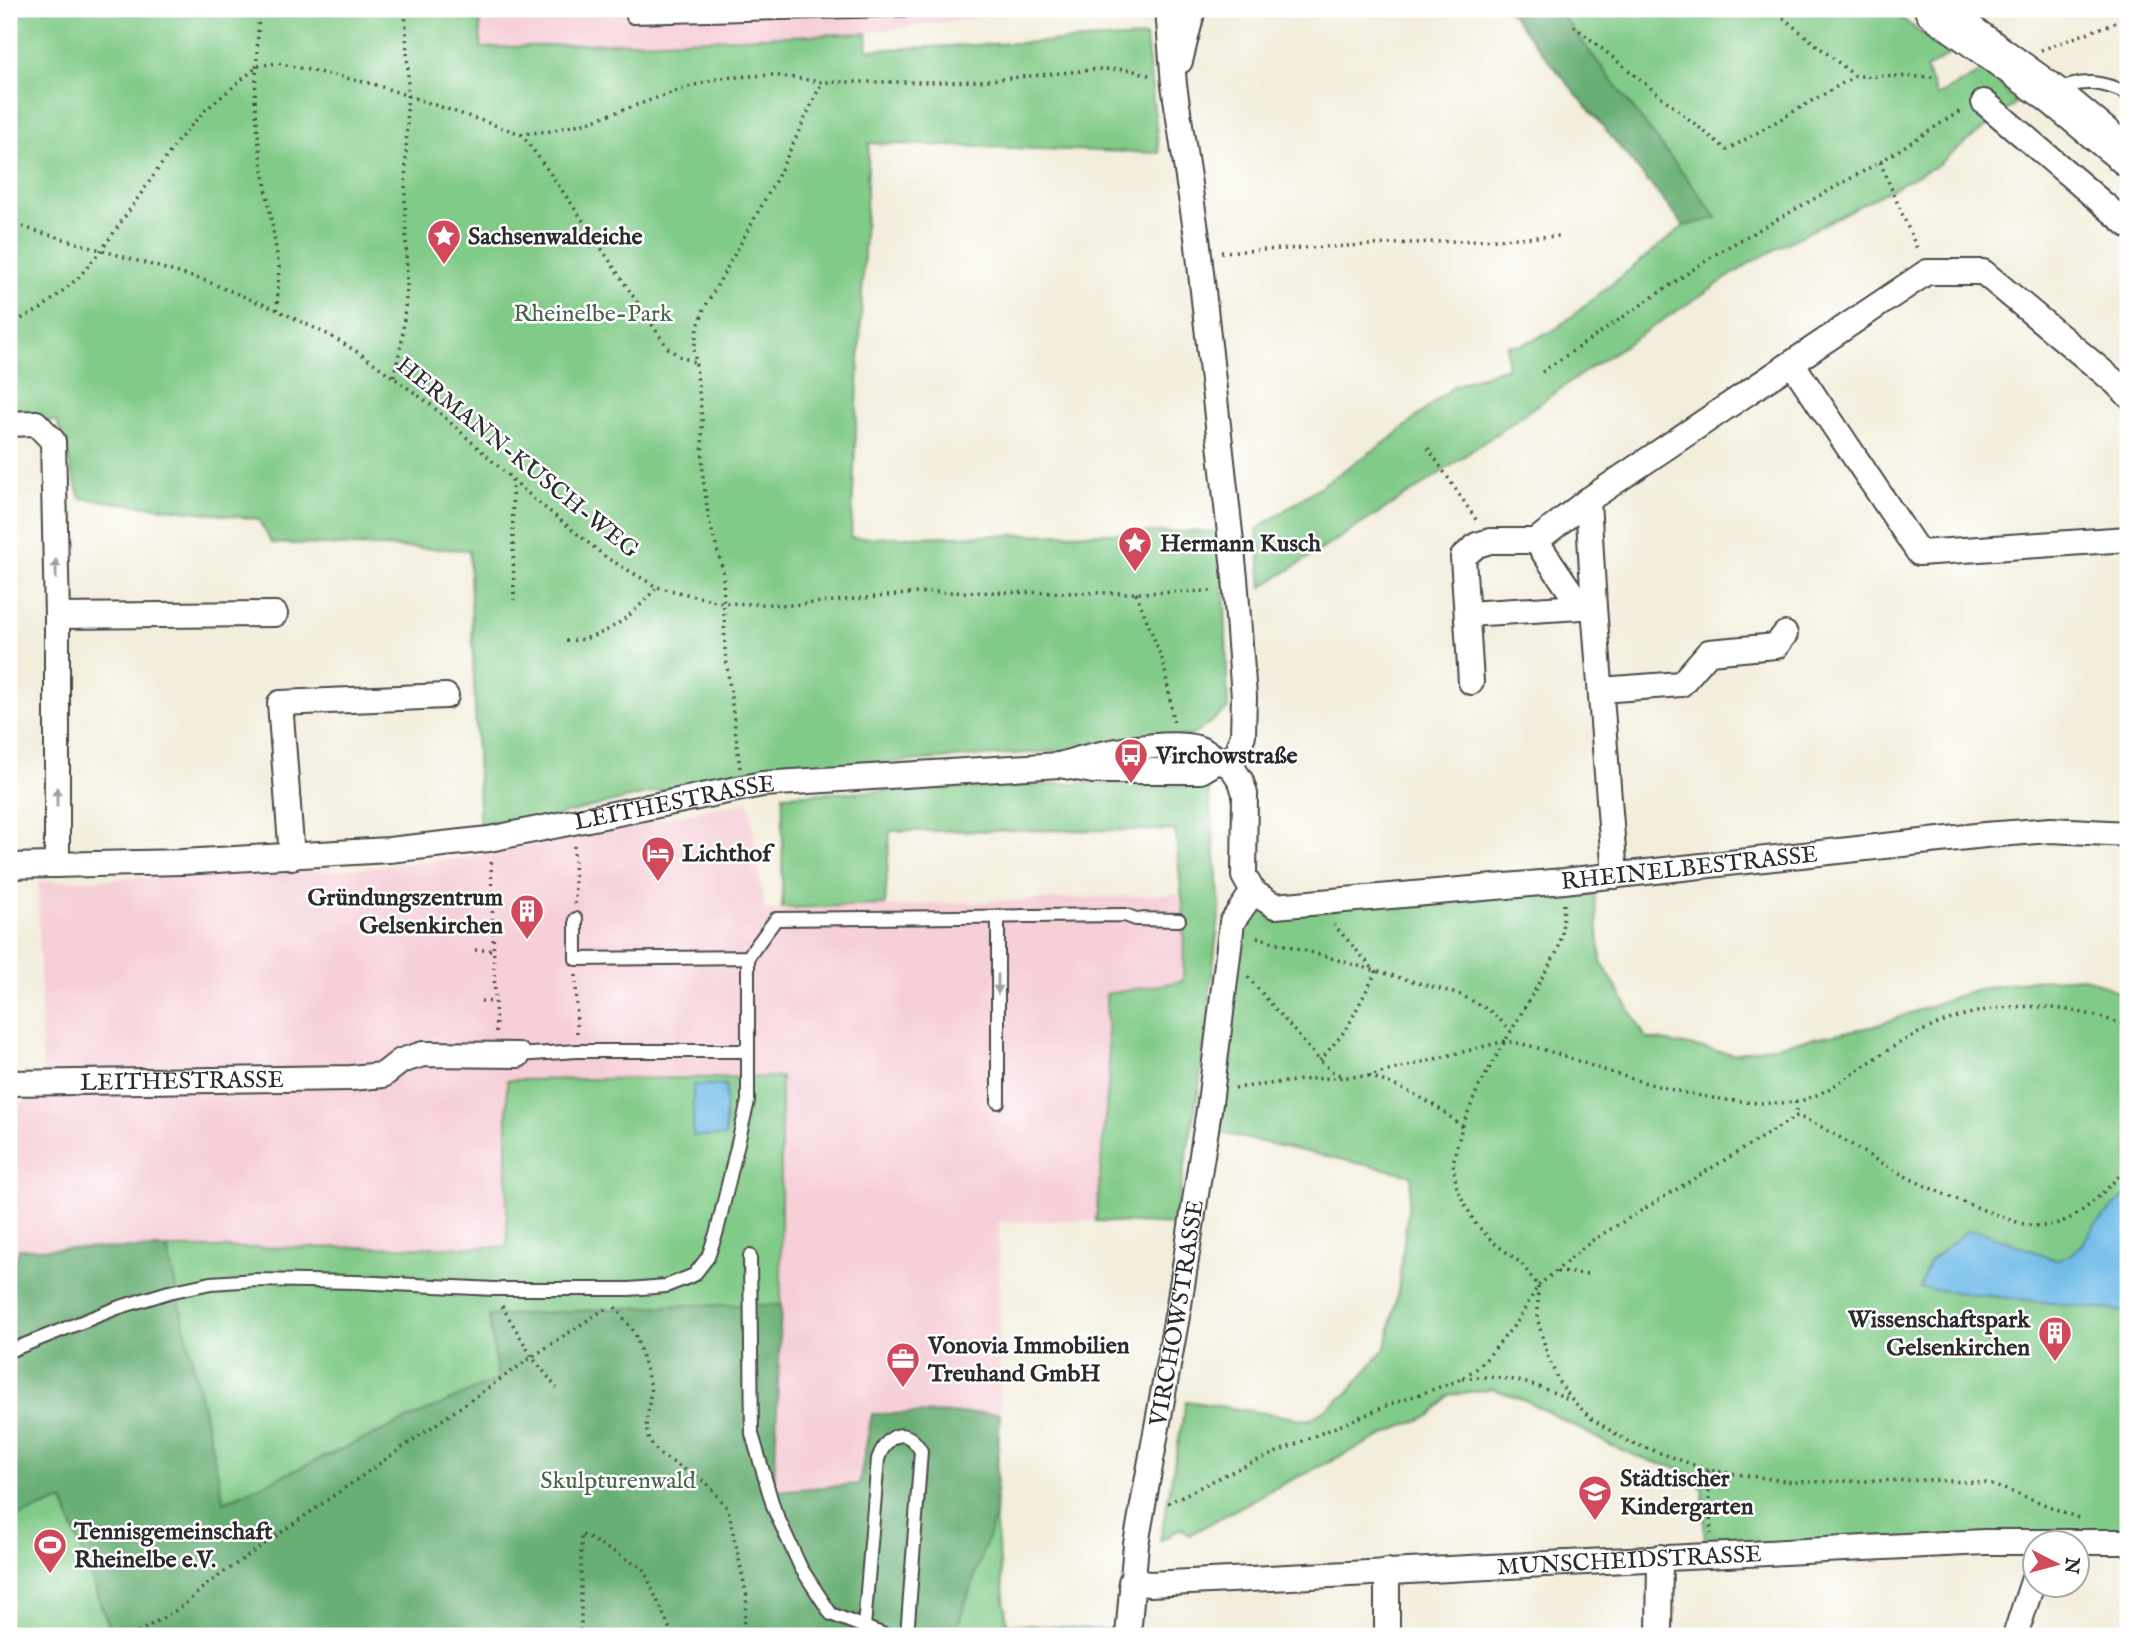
<svg xmlns="http://www.w3.org/2000/svg" width="2137" height="1645" viewBox="0 0 2137 1645" font-family="'IM FELL English',serif">
	<style>
		.built { fill: #f6cfd7 }
		.green { fill: #81cb88; stroke: #567b5a; stroke-width: 2 }
		.forest { fill: #68af74; stroke: #4a6d50; stroke-width: 2 }
		.water { fill: #6fbce9; stroke: #4d748a; stroke-width: 2 }
		.lines { fill: none; stroke-linecap: round; stroke-linejoin: round }
		.lane-casing { stroke: #494846; stroke-width: 16 }
		.street-casing { stroke: #494846; stroke-width: 28 }
		.primary-casing { stroke: #494846; stroke-width: 42 }
		.path { stroke: #494846; stroke-width: 3.5; stroke-dasharray: 2 5; stroke-linecap: butt }
		.lane { stroke: #fff; stroke-width: 12 }
		.street { stroke: #fff; stroke-width: 24 }
		.primary { stroke: #fff; stroke-width: 38 }
		.oneway { fill: #a0a0a0 }
		.labels { text-anchor: middle; stroke-width: 5; stroke-linejoin: round; paint-order: stroke }
		.poi-label { font-size: 24px; font-weight: bold; fill: #2b2b2b; stroke: #fff; text-anchor: start }
		.park-label { font-size: 24px; fill: #49634c; stroke: #fff }
		.street-label { font-size: 24px; fill: #2b2b2b; stroke: #fff }
	</style>
	<rect width="100%" height="100%" fill="#fff"/>
	<filter id="ink" filterUnits="userSpaceOnUse"><feTurbulence type="fractalNoise" baseFrequency=".0143" numOctaves="2"/><feDisplacementMap in="SourceGraphic" scale="14" xChannelSelector="R" yChannelSelector="G"/><feConvolveMatrix kernelMatrix="1 2 1 2 8 2 1 2 1" color-interpolation-filters="sRGB"/></filter>
	<filter id="wash" filterUnits="userSpaceOnUse"><feTurbulence type="fractalNoise" baseFrequency=".00686" numOctaves="4" result="noise"/><feDisplacementMap in="SourceGraphic" scale="28" xChannelSelector="R" yChannelSelector="G"/><feGaussianBlur stdDeviation="1.57" result="paint"/><feColorMatrix in="noise" values="0 0 0 0 0 0 0 0 0 0 0 0 0 0 0 0 0 1.4 0 .05"/><feComposite in="paint" operator="in"/></filter>
	<g filter="url(#wash)">
		<rect width="100%" height="100%" fill="#f3eedc"/>
		<path class="built" d="M 479,9 L 1033,9 L 867,33 L 481,48 Z
			M 749,801 L 765,911 L 1178,894 L 1184,918 L 1183,981 L 1106,995 L 1109,1074 L 1096,1220 L 999,1222 L 1000,1413 L 873,1414 L 859,1484 L 774,1491 L 781,1077 L 508,1247 L 19,1248 L 17,1258 L 9,1264 L 9,1120 L 15,1107 L 43,1092 L 38,882 L 339,870 L 471,857 Z"/>
		<path class="green" d="M 9,9 L 479,9 L 481,48 L 867,33 L 868,50 L 1146,37 L 1159,153 L 869,143 L 851,538 L 1223,531 L 1228,709 L 1193,735 L 1071,750 L 733,773 L 480,834 L 469,550 L 272,543 L 258,519 L 80,498 L 57,421 L 9,421 Z
			M 1557,9 L 1890,9 L 1949,55 L 1926,69 L 1937,96 L 1987,69 L 2016,103 L 1936,166 L 1753,261 L 1593,366 L 1426,483 L 1262,587 L 1257,529 L 1393,437 L 1454,386 L 1507,367 L 1507,345 L 1522,345 L 1556,329 L 1684,226 L 1717,218 Z
			M 1086,783 L 1208,786 L 1220,907 L 1199,1088 L 1174,1225 L 1096,1221 L 1109,1074 L 1106,994 L 1183,981 L 1184,918 L 1175,830 L 890,831 L 885,905 L 782,908 L 783,795 Z
			M 1594,889 L 1601,961 L 1646,1038 L 1733,1054 L 1875,1026 L 1974,990 L 2032,980 L 2084,977 L 2128,996 L 2128,1532 L 1705,1550 L 1703,1490 L 1696,1479 L 1680,1469 L 1649,1461 L 1612,1446 L 1527,1401 L 1493,1389 L 1449,1395 L 1430,1416 L 1394,1430 L 1275,1488 L 1189,1535 L 1181,1528 L 1160,1541 L 1186,1401 L 1309,1420 L 1347,1394 L 1386,1347 L 1398,1291 L 1412,1175 L 1211,1131 L 1229,961 L 1252,905 Z
			M 781,1077 L 781,1305 L 685,1305 L 489,1316 L 498,1379 L 224,1502 L 167,1248 L 507,1247 L 507,1080 Z
			M 63,1500 L 110,1630 L 93,1636 L 9,1636 L 9,1520 Z
			M 995,1517 L 1007,1624 L 1107,1630 L 1106,1636 L 954,1636 Z"/>
		<path class="forest" d="M 1507,9 L 1557,9 L 1717,218 L 1684,226 Z
			M 167,1248 L 224,1502 L 498,1379 L 489,1316 L 685,1305 L 781,1305 L 774,1491 L 859,1484 L 872,1414 L 1000,1413 L 995,1517 L 954,1636 L 93,1636 L 110,1629 L 63,1500 L 9,1520 L 9,1264 L 17,1258 L 19,1249 Z"/>
		<path class="water" d="M 693,1085 L 726,1085 L 725,1136 L 693,1136 Z
			M 2128,1193 L 2128,1312 L 1920,1288 L 1929,1262 L 1968,1230 L 1982,1232 L 2056,1260 L 2070,1255 L 2083,1243 L 2095,1225 Z"/>
	</g>
	<g filter="url(#ink)">
		<g class="lines">
			<g class="lane-casing">
				<path id="lane" d="M 633,17 L 922,9
					M 2056,93 C 2080,77 2104,82 2128,94
					M 998,916 L 998,1102
					M 576,919 L 576,959 L 748,957
					M 518,1055 L 577,1051 L 748,1051
					M 750,1256 L 752,1434 L 774,1509 L 801,1568 L 831,1614 L 887,1636
					M 9,1351 L 117,1308 L 169,1292 L 211,1283 L 255,1280 L 356,1282 L 494,1289 L 629,1289 L 666,1286 L 694,1275 L 708,1257 L 717,1231 L 748,1101 L 748,957 L 776,919 L 1125,915 L 1136,919 L 1179,920
					M 864,1627 L 878,1459 C 887,1434 906,1425 921,1451 L 907,1636"/>
			</g>
			<g class="street-casing">
				<g id="street">
					<path d="M 1168,9 L 1174,85 L 1197,237 L 1235,578 L 1244,697 L 1243,735 L 1231,766"/>
					<path d="M 1180,61 L 1193,9"/>
					<path d="M 1984,102 L 2128,225"/>
					<path d="M 1792,363 L 1919,553 L 2128,539"/>
					<path d="M 9,424 L 36,423 L 53,441 L 57,616 L 57,865"/>
					<path d="M 1588,500 L 1594,607 L 1615,876"/>
					<path d="M 1536,541 L 1581,607 L 1594,607"/>
					<path d="M 1467,614 L 1581,607"/>
					<path d="M 57,616 L 275,614"/>
					<path d="M 1471,682 L 1463,557 L 1477,545 L 1490,541 L 1536,541 L 1588,500 L 1927,272 L 1983,272 L 2115,382 L 2128,395"/>
					<path d="M 1601,690 L 1681,684 L 1709,652 L 1776,646 L 1785,634"/>
					<path d="M 1063,764 C 1093,754 1167,739 1197,748 C 1208,751 1218,761 1230,766"/>
					<path id="s1" d="M 1231,766 L 1241,781 L 1245,794 L 1244,876 L 1253,892 L 1275,906 L 1564,881 L 1985,835 L 2051,830 L 2128,834"/>
					<path d="M 292,857 L 280,703 L 446,696"/>
					<path id="s2" d="M 9,866 L 182,862 L 389,850 L 489,839 L 762,784 L 1059,765 L 1093,771 L 1201,771 L 1218,761"/>
					<path id="s3" d="M 9,1083 L 351,1078 L 383,1075 L 401,1061 L 423,1054 L 518,1055"/>
					<path d="M 1387,1571 L 1387,1636"/>
					<path id="s4" d="M 1131,1582 L 1150,1584 L 1985,1542 L 2128,1542"/>
					<path id="s5" d="M 1128,1636 L 1136,1544 L 1179,1305 L 1210,1103 L 1232,922 L 1253,892"/>
					<path d="M 1659,1636 L 1660,1557"/>
					<path d="M 2015,1636 L 2036,1572"/>
				</g>
			</g>
			<g class="primary-casing">
				<path id="primary" d="M 1934,9 L 2053,95 L 2128,157"/>
			</g>
			<path class="path" d="M 259,9 L 255,100 L 259,145 L 279,267 L 277,310
				M 1772,9 L 1855,76
				M 1574,26 L 1727,150 L 1855,76 L 1934,77
				M 2041,50 L 2128,18
				M 521,134 C 574,203 619,277 668,348 L 679,356 L 694,362
				M 1880,162 L 1918,251
				M 9,223 L 206,281 L 277,310 L 329,335 L 364,356 L 430,404 L 533,498 L 607,558 L 657,587 L 724,603 L 792,605 L 928,592 L 1136,593 L 1213,591
				M 1221,252 L 1561,236
				M 9,325 L 41,309 L 77,279 L 101,251 L 177,142 L 203,112 L 258,66 L 277,63 L 373,84 L 521,134 L 550,131 L 588,122 L 688,87 L 721,78 L 749,76 L 774,75 L 822,82 L 943,82 L 979,81 L 1102,69 L 1131,70 L 1149,75
				M 1542,372 L 1719,252 L 1880,162 L 1962,110
				M 394,376 L 402,340 L 407,287 L 405,198 L 408,73 L 405,9
				M 1428,448 L 1477,521
				M 512,480 L 514,600
				M 1136,593 L 1164,664 L 1174,725
				M 566,641 C 605,640 633,615 657,587
				M 740,768 L 725,649 L 723,571 L 709,520 L 703,479 L 702,418 L 694,349 L 698,327 L 704,309 L 777,178 L 822,82
				M 574,846 L 575,905
				M 491,862 L 496,1032
				M 1564,904 L 1562,934 L 1558,950 L 1478,1088 L 1462,1127 L 1453,1163 L 1457,1189 L 1475,1223 L 1493,1242 L 1521,1263 L 1538,1286 L 1538,1321 L 1548,1357 L 1559,1382 L 1573,1401 L 1592,1419 L 1627,1441 L 1708,1470 L 1793,1482 L 1931,1480 L 1986,1483 L 2021,1495 L 2078,1518
				M 1257,937 L 1461,995 L 1489,1010 L 1511,1030
				M 475,950 L 494,950
				M 576,975 L 577,1034
				M 1248,977 L 1320,1061 L 1333,1072 L 1344,1077
				M 481,1001 L 495,1002
				M 1320,1061 L 1347,1028 L 1376,972 L 1334,925
				M 1369,1076 C 1404,1088 1435,1102 1462,1127
				M 1235,1088 L 1311,1079 L 1369,1076 L 1505,1041 C 1541,1046 1573,1060 1607,1071 C 1662,1089 1735,1108 1794,1102 C 1820,1099 1851,1074 1873,1060 C 1957,1002 2033,992 2128,1026
				M 1796,1102 L 1797,1116
				M 1557,1272 L 1589,1274
				M 502,1306 L 532,1357 L 557,1388
				M 615,1307 L 635,1333 L 651,1387 L 646,1428 L 649,1441 L 661,1455 L 707,1483 L 728,1509 L 747,1597 L 742,1636
				M 1463,1379 C 1499,1372 1538,1384 1570,1400
				M 9,1403 L 13,1368
				M 1708,1470 L 1711,1534
				M 1168,1503 L 1233,1471 L 1312,1437 L 1389,1405 L 1457,1381 L 1476,1369 L 1487,1358 L 1517,1322 L 1538,1286 L 1593,1240 L 1797,1116 C 1830,1128 1859,1151 1890,1168 C 1922,1186 1955,1199 1989,1212 C 2013,1221 2036,1232 2061,1222 C 2087,1213 2108,1186 2128,1168
				M 132,1636 L 183,1606 L 206,1585 L 532,1357 L 609,1306
				M 576,1636 L 581,1628 L 581,1534 L 643,1568 L 673,1636"/>
			<use href="#lane" class="lane"/>
			<use href="#street" class="street"/>
			<use href="#primary" class="primary"/>
		</g>
		<defs><path id="oneway-solid" d="M-6-.8H1V-3.2L6.5 0L1 3.2V.8H-6Z" transform="scale(1.75)"/></defs>
		<g class="oneway">
			<use href="#oneway-solid" transform="translate(56 569) rotate(-91)"/>
			<use href="#oneway-solid" transform="translate(57 797) rotate(-90)"/>
			<use href="#oneway-solid" transform="translate(998 984) rotate(90)"/>
		</g>
	</g>
	<defs>
		<g id="sight-pin" transform="scale(1.75)"><path d="M0 17L-7.5 6A9.5 9.5 0 1 1 7.5 6Z" fill="#d1495b" stroke="#fff"/><path d="M0-6L1.8-2.2L6-1.7L2.9 1.2L3.7 5.4L0 3.3L-3.7 5.4L-2.9 1.2L-6-1.7L-1.8-2.2Z" fill="#fff"/></g>
		<g id="bus-pin" transform="scale(1.75)"><path d="M0 17L-7.5 6A9.5 9.5 0 1 1 7.5 6Z" fill="#d1495b" stroke="#fff"/><path d="M-5-6H5V4H4V6H2V4H-2V6H-4V4H-5ZM-3.5-4V0h7V-4ZM-3.5 1.2v1.5H-2V1.2ZM2 1.2v1.5H3.5V1.2Z" fill="#fff"/></g>
		<g id="hotel-pin" transform="scale(1.75)"><path d="M0 17L-7.5 6A9.5 9.5 0 1 1 7.5 6Z" fill="#d1495b" stroke="#fff"/><path d="M-6-4.5h1.5V1H6V5H4.5V3h-9V5H-6ZM-4 0a1.8 1.8 0 1 1 3.6 0ZM.5 0V-2.5h3Q6-2.5 6 0Z" fill="#fff"/></g>
		<g id="building-pin" transform="scale(1.75)"><path d="M0 17L-7.5 6A9.5 9.5 0 1 1 7.5 6Z" fill="#d1495b" stroke="#fff"/><path d="M-4-6H4V6H1V3H-1V6H-4ZM-2.5-4.3h1.7v1.8h-1.7ZM.8-4.3h1.7v1.8H.8ZM-2.5-1h1.7V.8h-1.7ZM.8-1h1.7V.8H.8Z" fill="#fff"/></g>
		<g id="office-pin" transform="scale(1.75)"><path d="M0 17L-7.5 6A9.5 9.5 0 1 1 7.5 6Z" fill="#d1495b" stroke="#fff"/><path d="M-6-3h4V-5.5h4V-3h4V5H-6ZM-1-4.5V-3h2v-1.5ZM-6 0V1H6V0Z" fill="#fff"/></g>
		<g id="school-pin" transform="scale(1.75)"><path d="M0 17L-7.5 6A9.5 9.5 0 1 1 7.5 6Z" fill="#d1495b" stroke="#fff"/><path d="M0-5L7-2L0 1L-7-2ZM-4 1L0 2.5L4 1V4Q0 6-4 4Z" fill="#fff"/></g>
		<g id="stadium-pin" transform="scale(1.75)"><path d="M0 17L-7.5 6A9.5 9.5 0 1 1 7.5 6Z" fill="#d1495b" stroke="#fff"/><path d="M0-5a6.5 5 0 1 0 0 10a6.5 5 0 1 0 0-10ZM-3.5-1.8h7v3.6h-7Z" fill="#fff"/></g>
	</defs>
	<g fill-rule="evenodd">
		<use href="#sight-pin" x="444" y="236"/>
		<use href="#sight-pin" x="1135" y="543"/>
		<use href="#bus-pin" x="1131" y="755"/>
		<use href="#hotel-pin" x="658" y="853"/>
		<use href="#building-pin" x="527" y="911"/>
		<use href="#building-pin" x="2055" y="1333"/>
		<use href="#office-pin" x="903" y="1359"/>
		<use href="#school-pin" x="1595" y="1492"/>
		<use href="#stadium-pin" x="50" y="1545"/>
	</g>
	<g class="labels">
		<g class="poi-label">
			<text x="468" y="244">Sachsenwaldeiche</text>
			<text x="1160" y="551">Hermann Kusch</text>
			<text x="1156" y="763">Virchowstraße</text>
			<text x="682" y="861">Lichthof</text>
			<text x="503" y="905" text-anchor="end">Gründungszentrum<tspan x="503" dy="28">Gelsenkirchen</tspan></text>
			<text x="2030" y="1327" text-anchor="end">Wissenschaftspark<tspan x="2030" dy="28">Gelsenkirchen</tspan></text>
			<text x="928" y="1353">Vonovia Immobilien<tspan x="928" dy="28">Treuhand GmbH</tspan></text>
			<text x="1620" y="1486">Städtischer<tspan x="1620" dy="28">Kindergarten</tspan></text>
			<text x="74" y="1539">Tennisgemeinschaft<tspan x="74" dy="28">Rheinelbe e.V.</tspan></text>
		</g>
		<g class="park-label">
			<text x="593" y="321">Rheinelbe-Park</text>
			<text x="618" y="1488">Skulpturenwald</text>
		</g>
		<g class="street-label">
			<text transform="translate(518 457) rotate(39)" y="8">HERMANN-KUSCH-WEG</text>
			<text dy="8" stroke="none"><textPath href="#s2" startOffset="670">LEITHESTRASSE</textPath></text>
			<text dy="8" stroke="none"><textPath href="#s1" startOffset="574">RHEINELBESTRASSE</textPath></text>
			<text dy="8" stroke="none"><textPath href="#s3" startOffset="173">LEITHESTRASSE</textPath></text>
			<text dy="8" stroke="none"><textPath href="#s5" startOffset="327">VIRCHOWSTRASSE</textPath></text>
			<text dy="8" stroke="none"><textPath href="#s4" startOffset="499">MUNSCHEIDSTRASSE</textPath></text>
		</g>
	</g>
	<rect width="2137" height="1645" fill="none" stroke="#fff" stroke-width="35"/>
	<g transform="translate(2056 1564) rotate(96)"><circle r="33" fill="#ffffff" stroke="#aaaaaa" stroke-width="2"/>
	<path d="M0-5L12 26L0 18L-12 26Z" fill="#d1495b"/>
	<text y="-10" font-size="19" font-weight="bold" text-anchor="middle" fill="#2b2b2b">N</text>
	</g>
</svg>
